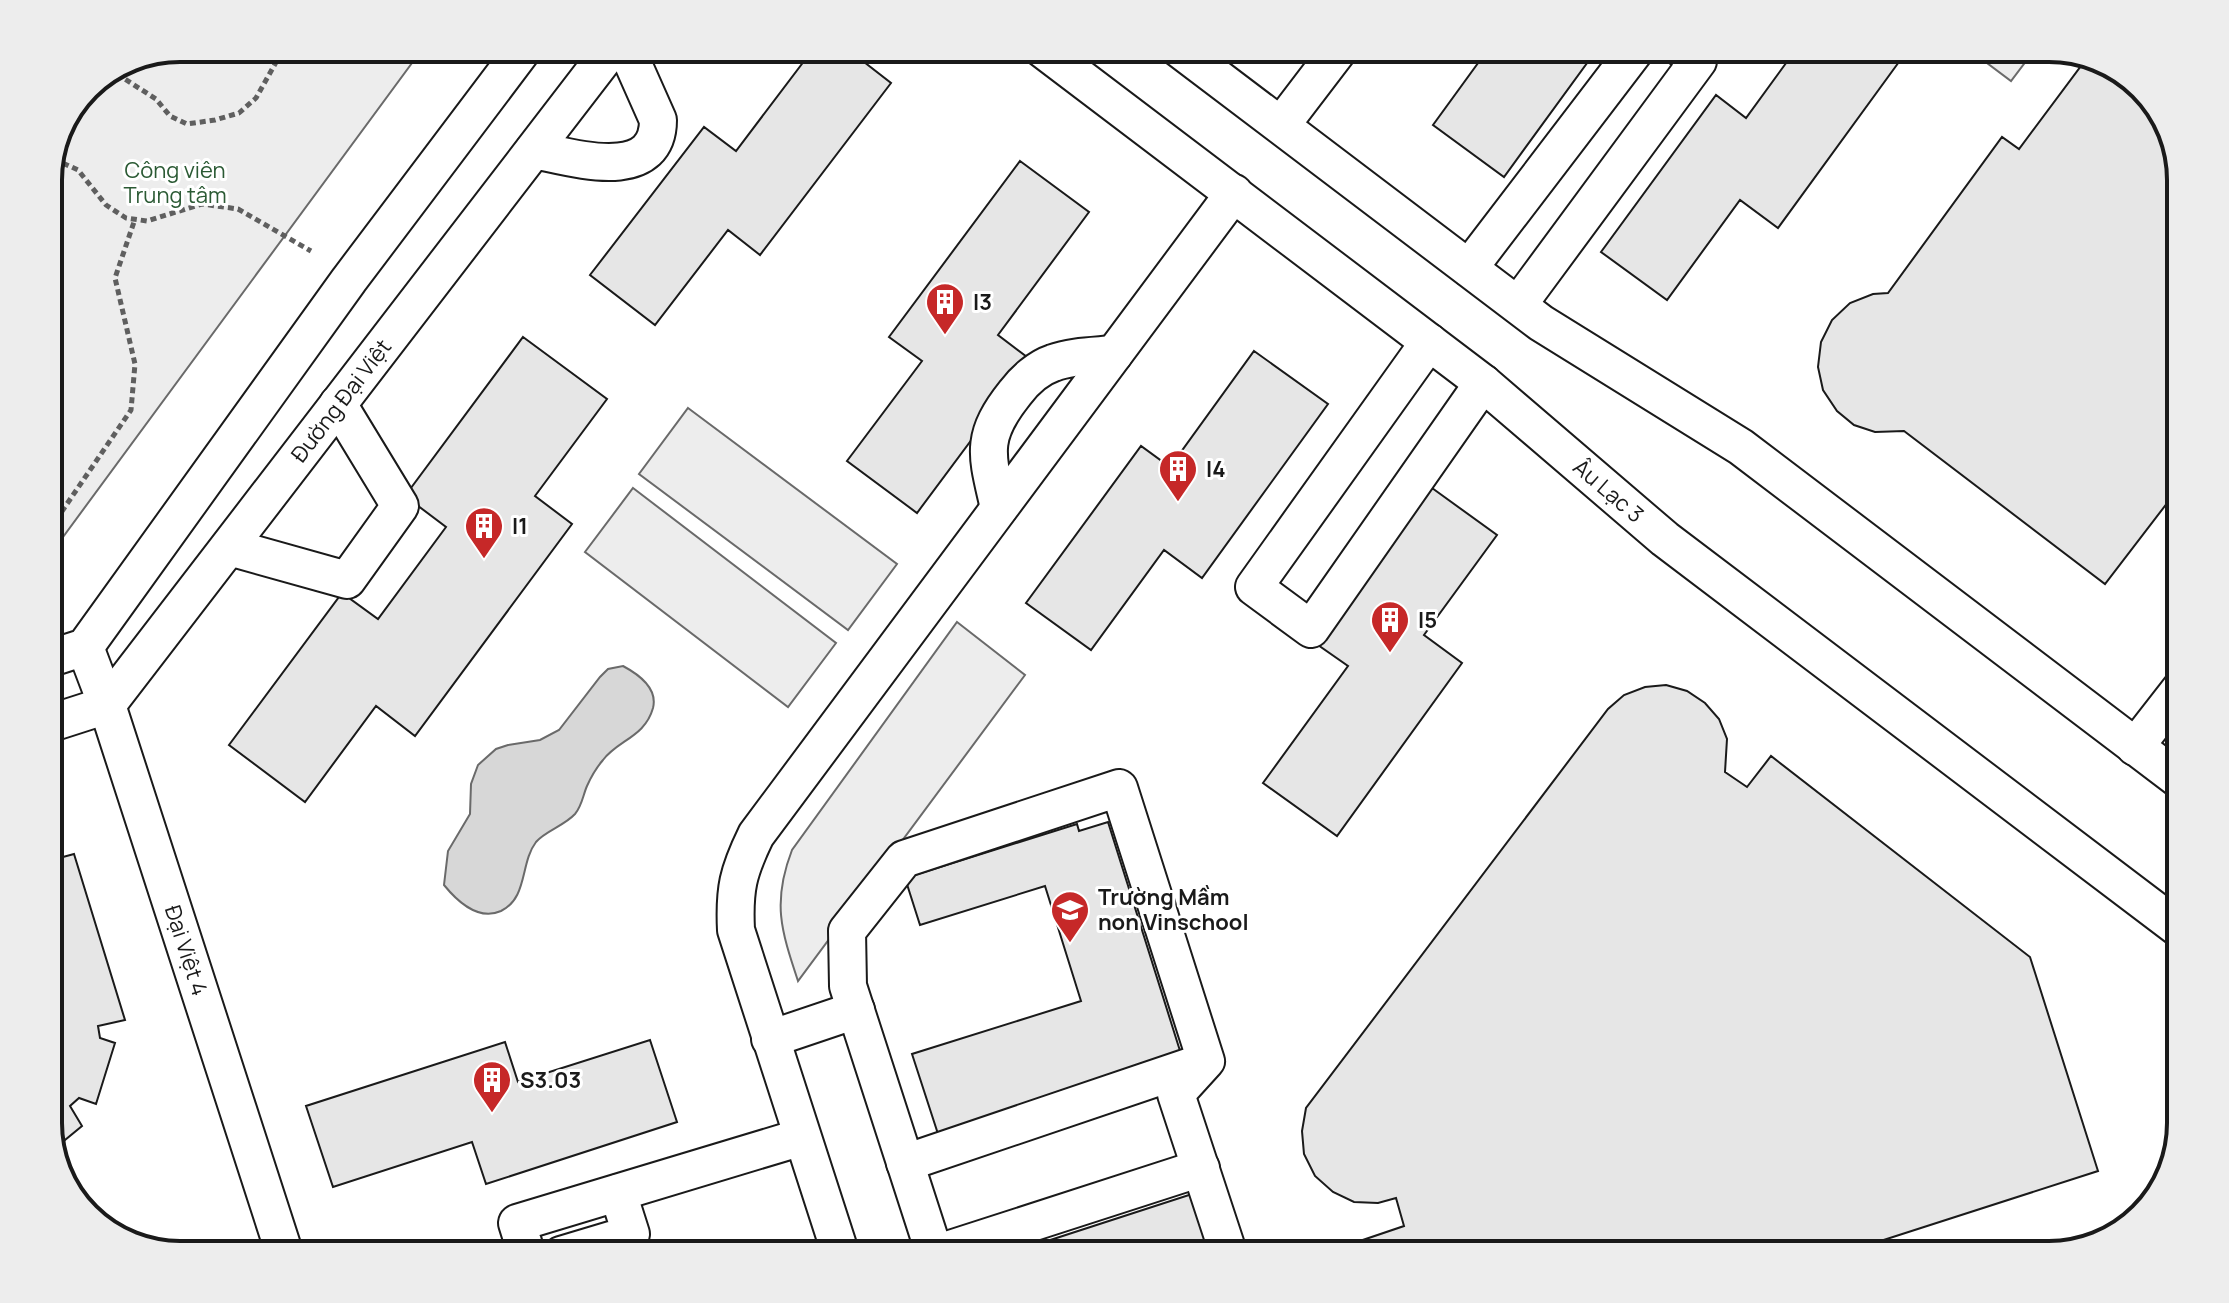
<svg xmlns="http://www.w3.org/2000/svg" width="2229" height="1303" viewBox="0 0 2229 1303" font-family="Manrope,sans-serif">
	<style>
		.green { fill: #ededed; stroke: #6a6a6a; stroke-width: 2 }
		.water { fill: #d7d7d7; stroke: #6a6a6a; stroke-width: 2 }
		.building { fill: #e6e6e6; stroke: #1a1a1a; stroke-width: 2 }
		.lines { fill: none; stroke-linecap: round; stroke-linejoin: round }
		.minor-casing { stroke: #1a1a1a; stroke-width: 40 }
		.path { stroke: #5f5f5f; stroke-width: 5; stroke-dasharray: 6 4; stroke-linecap: butt }
		.minor { stroke: #fff; stroke-width: 36 }
		.labels { text-anchor: middle; stroke-width: 6; stroke-linejoin: round; paint-order: stroke }
		.park-label { font-size: 22px; fill: #2b5a34; stroke: #fff }
		.poi-label { font-size: 22px; font-weight: bold; fill: #1a1a1a; stroke: #fff; text-anchor: start }
		.street-label { font-size: 22px; fill: #1a1a1a; stroke: #fff }
		.rim { fill: none; stroke: #1a1a1a; stroke-width: 4 }
	</style>
	<rect width="100%" height="100%" fill="#fff"/>
	<path class="green" d="M 180,48 L 423,48 L 63,537 L 48,548 L 48,172 L 87,86 Z
		M 1967,48 L 2036,48 L 2011,81 Z
		M 688,408 L 897,564 L 848,630 L 639,474 Z
		M 633,488 L 836,643 L 788,707 L 585,552 Z
		M 957,622 L 1025,675 L 798,981 C 781,930 772,902 792,850 Z"/>
	<path class="water" d="M 623,666 C 638,674 658,688 653,708 C 645,737 618,740 603,760 C 597,767 591,777 587,786 C 583,795 582,806 575,814 C 564,826 545,831 536,842 C 520,863 528,898 501,911 C 478,921 457,901 444,885 L 448,851 L 470,814 L 471,784 L 478,765 L 496,749 L 508,745 L 540,740 L 559,730 L 600,677 L 608,669 Z"/>
	<path class="building" d="M 814,48 L 846,48 L 891,83 L 760,255 L 728,230 L 655,325 L 590,275 L 704,127 L 736,151 Z
		M 1489,48 L 1598,48 L 1504,177 L 1433,125 Z
		M 1797,48 L 1895,48 L 1904,55 L 1778,228 L 1740,200 L 1667,300 L 1601,252 L 1716,95 L 1746,118 Z
		M 2087,58 L 2115,65 L 2159,107 L 2181,172 L 2181,485 L 2105,584 L 1904,431 L 1875,432 L 1854,425 L 1837,411 L 1823,390 L 1818,367 L 1821,342 L 1832,320 L 1850,303 L 1873,294 L 1888,293 L 2002,137 L 2019,149 Z
		M 1020,161 L 1089,212 L 998,335 L 1031,360 L 917,513 L 847,461 L 922,361 L 889,337 Z
		M 523,337 L 607,399 L 535,496 L 572,524 L 415,736 L 376,706 L 305,802 L 229,745 L 342,593 L 378,619 L 446,527 L 405,496 Z
		M 1254,351 L 1328,404 L 1202,578 L 1164,550 L 1091,650 L 1026,603 L 1141,446 L 1170,467 Z
		M 1432,488 L 1497,535 L 1424,635 L 1462,663 L 1337,836 L 1263,783 L 1348,666 L 1318,645 Z
		M 1666,685 L 1687,691 L 1705,703 L 1719,719 L 1727,739 L 1725,772 L 1747,787 L 1771,756 L 2030,957 L 2098,1171 L 1837,1255 L 1354,1255 L 1351,1244 L 1404,1226 L 1396,1198 L 1378,1203 L 1354,1202 L 1333,1192 L 1315,1176 L 1304,1154 L 1302,1131 L 1306,1108 L 1608,709 L 1624,695 L 1645,687 Z
		M 1108,822 L 1181,1054 L 939,1137 L 912,1054 L 1081,1001 L 1045,886 L 920,925 L 905,878 L 1077,824 L 1079,831 Z
		M 74,854 L 125,1020 L 98,1026 L 100,1038 L 115,1043 L 96,1104 L 79,1098 L 70,1106 L 82,1126 L 54,1149 L 48,1131 L 48,1053 L 52,1026 L 48,1026 L 48,861 Z
		M 650,1040 L 677,1122 L 486,1184 L 472,1142 L 333,1187 L 306,1106 L 505,1042 L 518,1082 Z
		M 1192,1194 L 1212,1255 L 1004,1255 Z
		M 728,1246 L 731,1255 L 700,1255 Z"/>
	<g class="lines">
		<g class="minor-casing">
			<g id="minor">
				<path id="s1" d="M 1041,48 L 1483,383 L 1665,539 L 2181,930"/>
				<path d="M 1178,48 L 1541,323 L 1741,447 L 2181,781"/>
				<path d="M 1282,124 L 1340,48"/>
				<path d="M 534,150 C 571,157 658,185 658,120 L 626,48"/>
				<path d="M 1469,268 L 1637,48"/>
				<path d="M 1518,305 L 1698,61 L 1681,48"/>
				<path d="M 1429,342 L 1254,587 L 1311,629 L 1483,383"/>
				<path d="M 999,508 C 987,455 979,438 1015,393 C 1024,381 1038,368 1053,363 C 1072,356 1094,356 1114,354"/>
				<path d="M 229,547 L 347,580 L 400,506 L 338,404"/>
				<path id="s2" d="M 85,647 L 107,705 L 285,1255"/>
				<path d="M 48,659 L 85,647 L 349,280 L 524,48"/>
				<path id="s3" d="M 48,724 L 107,705 L 612,48"/>
				<path d="M 2135,747 L 2181,688"/>
				<path d="M 770,1039 L 856,1010"/>
				<path d="M 905,1163 L 1203,1062"/>
				<path d="M 935,1254 L 1201,1168"/>
				<path d="M 527,1255 L 517,1223 L 802,1137"/>
				<path d="M 561,1255 L 631,1234 L 618,1193"/>
				<path d="M 841,1255 L 736,930 C 734,889 738,872 756,835 L 1234,193"/>
				<path d="M 935,1255 L 848,986 L 847,931 L 904,859 L 1119,788 L 1206,1061 L 1176,1094 L 1229,1255"/>
			</g>
		</g>
		<path class="path" d="M 117,74 L 156,99 L 170,116 L 187,124 L 215,120 L 239,113 L 256,98 L 284,48
			M 54,159 L 78,170 L 106,205 L 126,218 L 147,221 L 202,204 L 238,209 L 311,251
			M 48,526 L 56,520 L 131,410 L 135,364 L 115,278 L 135,219"/>
		<use href="#minor" class="minor"/>
	</g>
	<defs>
		<g id="building-pin" transform="scale(2)"><path d="M0 17L-7.5 6A9.5 9.5 0 1 1 7.5 6Z" fill="#c62828" stroke="#fff"/><path d="M-4-6H4V6H1V3H-1V6H-4ZM-2.5-4.3h1.7v1.8h-1.7ZM.8-4.3h1.7v1.8H.8ZM-2.5-1h1.7V.8h-1.7ZM.8-1h1.7V.8H.8Z" fill="#fff"/></g>
		<g id="school-pin" transform="scale(2)"><path d="M0 17L-7.5 6A9.5 9.5 0 1 1 7.5 6Z" fill="#c62828" stroke="#fff"/><path d="M0-5L7-2L0 1L-7-2ZM-4 1L0 2.5L4 1V4Q0 6-4 4Z" fill="#fff"/></g>
	</defs>
	<g fill-rule="evenodd">
		<use href="#building-pin" x="945" y="302"/>
		<use href="#building-pin" x="1178" y="469"/>
		<use href="#building-pin" x="484" y="526"/>
		<use href="#building-pin" x="1390" y="620"/>
		<use href="#school-pin" x="1070" y="910"/>
		<use href="#building-pin" x="492" y="1080"/>
	</g>
	<g class="labels">
		<g class="park-label">
			<text x="175" y="178">Công viên<tspan x="175" dy="25">Trung tâm</tspan></text>
		</g>
		<g class="poi-label">
			<text x="973" y="310">I3</text>
			<text x="1206" y="477">I4</text>
			<text x="512" y="534">I1</text>
			<text x="1418" y="628">I5</text>
			<text x="1098" y="905">Trường Mầm<tspan x="1098" dy="25">non Vinschool</tspan></text>
			<text x="520" y="1088">S3.03</text>
		</g>
		<g class="street-label">
			<text dy="8" stroke="none"><textPath href="#s3" startOffset="446">Đường Đại Việt</textPath></text>
			<text dy="8" stroke="none"><textPath href="#s1" startOffset="720">Âu Lạc 3</textPath></text>
			<text dy="8" stroke="none"><textPath href="#s2" startOffset="320">Đại Việt 4</textPath></text>
		</g>
	</g>
	<path d="M0 0H2229V1303H0ZM180 62H2049A118 118 0 0 1 2167 180V1123A118 118 0 0 1 2049 1241H180A118 118 0 0 1 62 1123V180A118 118 0 0 1 180 62Z" fill="#ededed" fill-rule="evenodd"/>
	<path class="rim" d="M180 62H2049A118 118 0 0 1 2167 180V1123A118 118 0 0 1 2049 1241H180A118 118 0 0 1 62 1123V180A118 118 0 0 1 180 62Z"/>
</svg>
